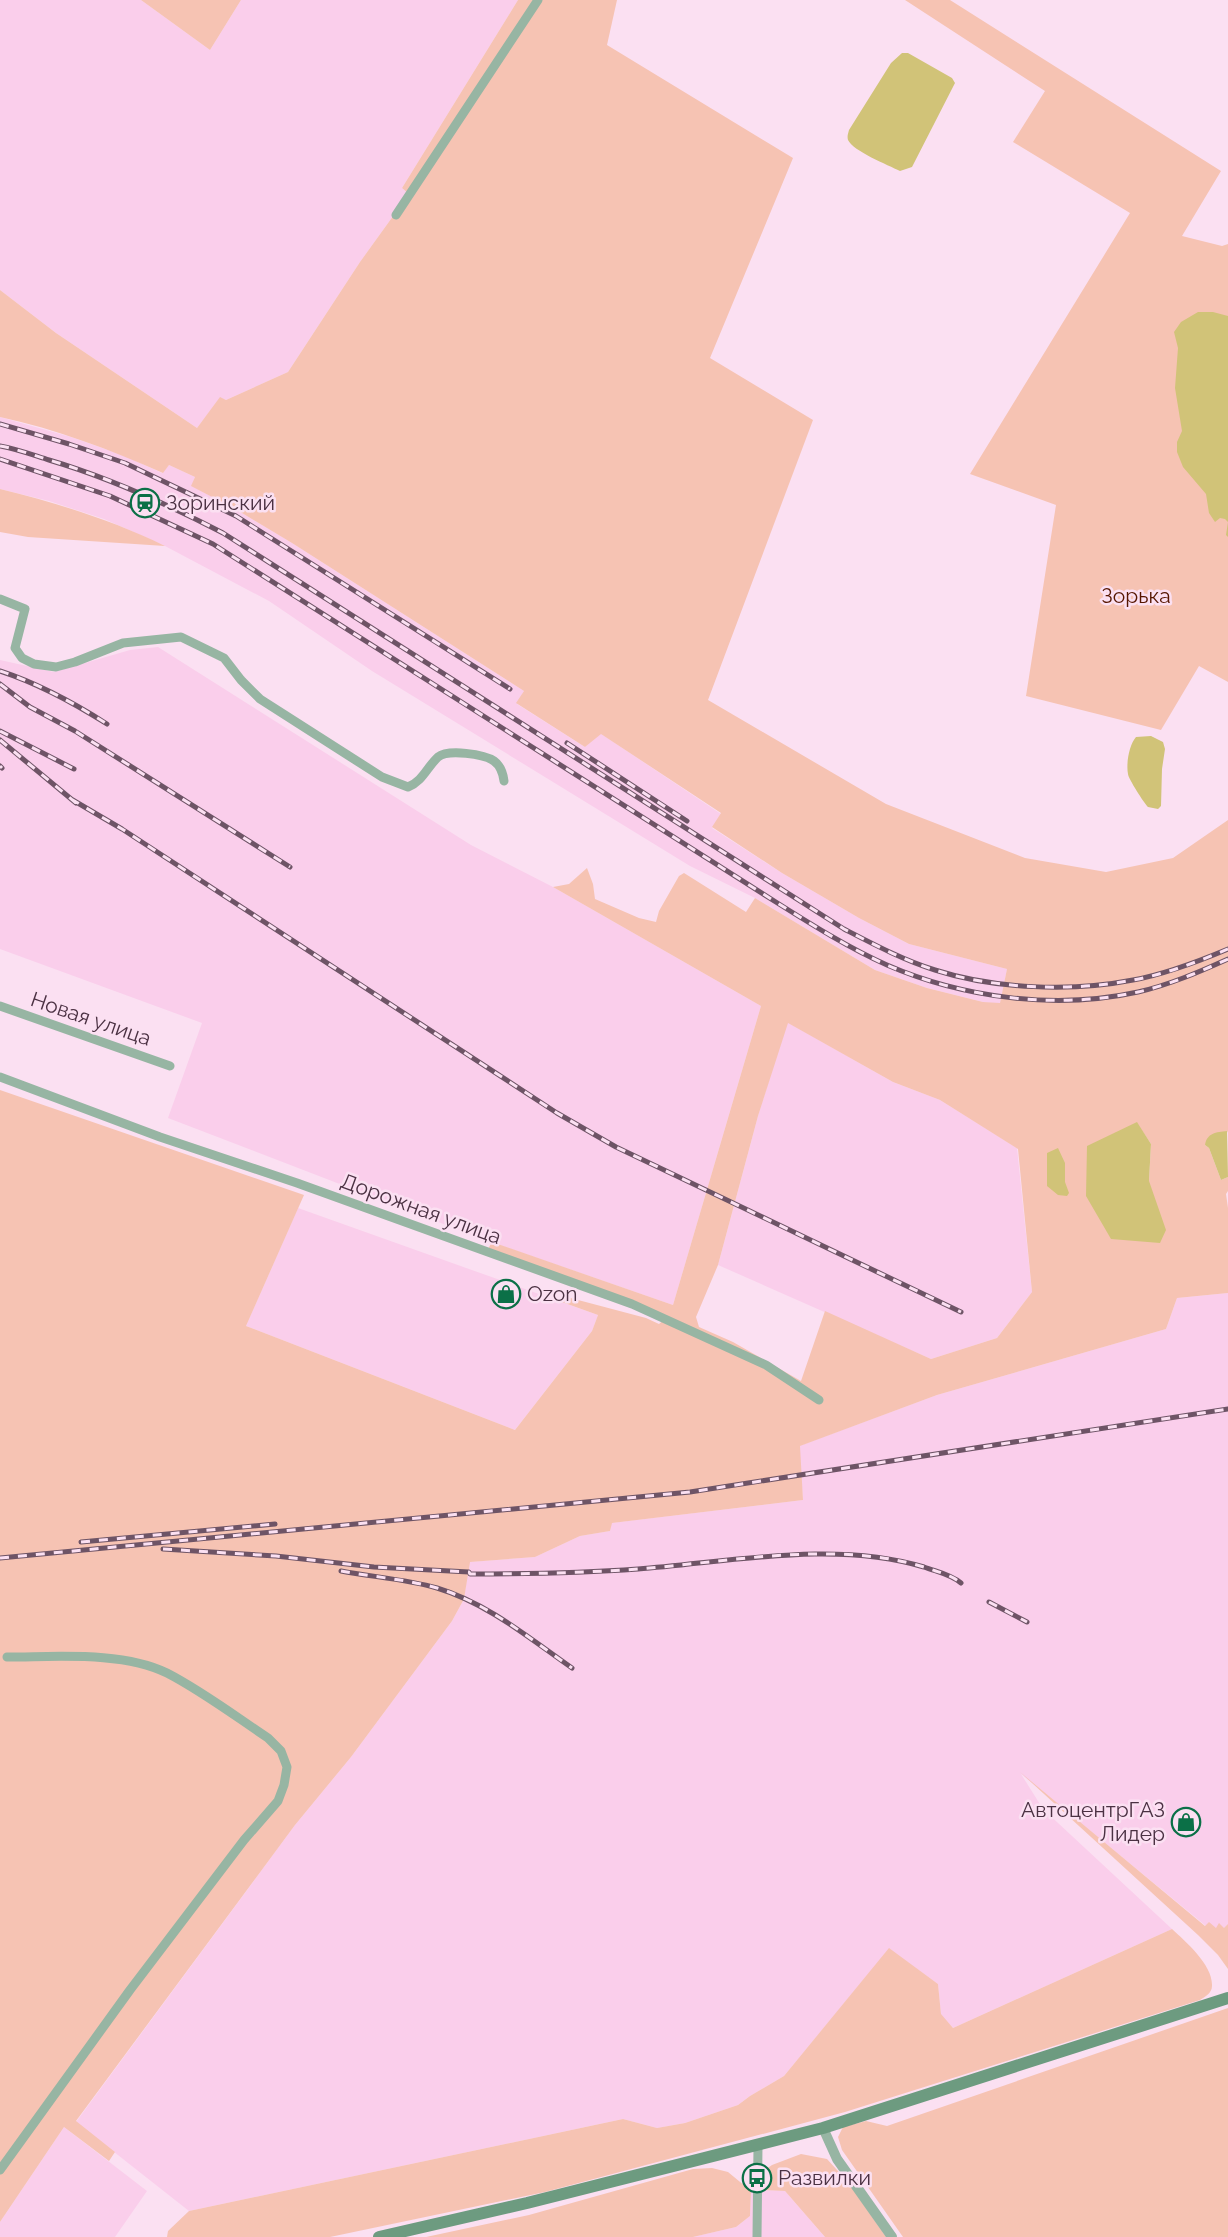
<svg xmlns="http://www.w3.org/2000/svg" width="1228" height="2237" viewBox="0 0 1228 2237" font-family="Raleway,sans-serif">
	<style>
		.built { fill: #faceeb }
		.green { fill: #f6c3b3; fill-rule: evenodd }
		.water { fill: #d1c378 }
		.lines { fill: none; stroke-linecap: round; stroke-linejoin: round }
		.minor { stroke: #97b5a3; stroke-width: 9 }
		.tertiary { stroke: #97b5a3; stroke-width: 10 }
		.secondary { stroke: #6d9b80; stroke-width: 12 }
		.rail-casing { stroke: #6e5466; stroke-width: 5 }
		.rail { stroke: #fbe0f2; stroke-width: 3; stroke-dasharray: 9; stroke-linecap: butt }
		.labels { text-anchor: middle; stroke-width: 5; stroke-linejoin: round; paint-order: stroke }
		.poi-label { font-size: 21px; fill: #4b3143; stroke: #fbe0f2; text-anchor: start }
		.park-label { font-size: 21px; fill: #571600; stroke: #fbe0f2 }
		.street-label { font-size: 21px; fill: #4b3143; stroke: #fbe0f2 }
	</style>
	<rect width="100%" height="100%" fill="#fbe0f2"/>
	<path class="built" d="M 0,0 L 141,0 L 210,50 L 241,0 L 518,0 L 402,188 L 409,194 L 360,262 L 288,372 L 226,400 L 220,398 L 197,428 L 56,333 L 0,290 Z
		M 0,417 L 71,437 L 125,456 L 162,473 L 169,465 L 195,477 L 192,486 L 237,510 L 292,543 L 524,691 L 517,704 L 585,747 L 600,733 L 721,814 L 712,828 L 782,873 L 859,918 L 909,944 L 1007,969 L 1000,1004 L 983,1002 L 927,988 L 875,970 L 755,898 L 690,866 L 615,820 L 372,671 L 269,601 L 165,546 L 104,519 L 49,501 L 0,489 Z
		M 158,647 L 471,845 L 553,887 L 761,1006 L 673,1305 L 485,1240 L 168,1118 L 202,1023 L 0,949 L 0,660 L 54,672 L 130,650 Z
		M 787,1022 L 893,1082 L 940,1100 L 1017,1148 L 1032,1292 L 997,1338 L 931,1359 L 718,1265 L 758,1116 Z
		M 298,1208 L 598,1315 L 592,1331 L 515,1430 L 246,1326 Z
		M 1228,1293 L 1228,1941 L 1206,1926 L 1021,1774 L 1043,1809 L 1172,1929 L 953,2028 L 941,2015 L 938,1984 L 889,1949 L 784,2076 L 750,2096 L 738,2105 L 685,2123 L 657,2128 L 623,2119 L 189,2211 L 76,2122 L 295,1825 L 351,1757 L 452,1621 L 464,1599 L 469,1562 L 535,1557 L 580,1536 L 610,1531 L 611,1523 L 803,1500 L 799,1446 L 937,1395 L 1166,1329 L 1177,1298 Z
		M 64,2127 L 147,2191 L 115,2237 L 0,2237 L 0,2222 Z
		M 762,2190 L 785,2191 L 825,2237 L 693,2237 L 736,2227 L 750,2216 L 751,2191 Z"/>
	<path class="green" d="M 141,0 L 241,0 L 210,50 Z
		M 518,0 L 617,0 L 607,45 L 793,158 L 710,358 L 813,420 L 708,700 L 886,804 L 1025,858 L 1106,872 L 1173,858 L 1228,820 L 1228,1133 L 1227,1131 L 1205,1145 L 1209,1148 L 1221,1180 L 1228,1177 L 1228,1191 L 1226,1194 L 1228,1208 L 1228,1293 L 1177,1298 L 1166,1329 L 937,1395 L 800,1446 L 803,1500 L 612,1523 L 610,1531 L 580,1536 L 535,1557 L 470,1562 L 464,1599 L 452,1621 L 351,1757 L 295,1825 L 76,2121 L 115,2152 L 109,2161 L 64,2127 L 0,2222 L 0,1090 L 304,1195 L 246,1326 L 515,1430 L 592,1331 L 598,1315 L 559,1301 L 563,1296 L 646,1318 L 659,1324 L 667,1317 L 488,1249 L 492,1242 L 673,1305 L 761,1006 L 553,887 L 569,884 L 587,868 L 593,884 L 595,899 L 639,918 L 656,922 L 659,911 L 679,876 L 684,873 L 746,912 L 755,898 L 875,970 L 927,988 L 983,1002 L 1000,1003 L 1007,969 L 909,944 L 859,918 L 782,873 L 712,827 L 721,813 L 601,734 L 585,747 L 516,703 L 524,691 L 292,543 L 237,510 L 191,486 L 195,477 L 169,465 L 163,473 C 111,450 56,429 0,417 L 0,290 L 56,333 L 197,428 L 220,397 L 226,400 L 288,372 L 360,262 L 409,194 L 402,188 ZM 788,1023 L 893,1082 L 940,1100 L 1018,1149 L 1032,1292 L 997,1338 L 931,1359 L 825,1311 L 801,1381 L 733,1342 L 699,1327 L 696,1317 L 718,1265 L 758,1116 ZM 1137,1123 L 1151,1144 L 1149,1181 Z
		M 905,0 L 950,0 L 1221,171 L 1182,236 L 1222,246 L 1228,244 L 1228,682 L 1199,666 L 1161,730 L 1026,696 L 1056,505 L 970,474 L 1130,213 L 1013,142 L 1045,91 Z
		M 0,489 C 57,503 112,520 165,546 L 28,537 L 0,532 Z
		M 1020,1772 L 1205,1926 L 1209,1922 L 1216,1928 L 1219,1923 L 1224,1928 L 1228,1924 L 1228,1969 L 1218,1955 L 1198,1935 Z
		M 1172,1929 C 1186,1942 1213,1965 1212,1986 C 1212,1993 1205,1997 1200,2000 L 845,2112 L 545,2192 L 330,2237 L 167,2237 L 168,2231 L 189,2211 L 623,2119 L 657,2128 L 685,2123 L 738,2105 L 750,2096 L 784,2076 L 889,1948 L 938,1984 L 941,2014 L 953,2028 Z
		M 1228,2008 L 1228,2237 L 903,2237 L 842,2150 L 838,2137 L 843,2127 L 866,2121 L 887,2126 Z
		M 801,2154 L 827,2159 L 848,2182 L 886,2237 L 825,2237 L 785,2191 L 762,2190 L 762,2172 L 772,2165 Z
		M 712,2168 L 728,2172 L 751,2191 L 750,2216 L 736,2227 L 693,2237 L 426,2237 L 529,2215 L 693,2169 Z"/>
	<path class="water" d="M 902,53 L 908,53 L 952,78 L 955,83 L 912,167 L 900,171 C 888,165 853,151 848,140 C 847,136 848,134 849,130 L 891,63 Z
		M 1198,312 L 1213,312 L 1228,316 L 1228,537 L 1226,535 L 1228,522 L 1225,519 L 1220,518 L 1215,522 L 1209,513 L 1206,494 L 1183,467 L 1177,452 L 1177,442 L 1182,431 L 1175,388 L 1178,348 L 1174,332 L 1181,322 Z
		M 1151,736 L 1163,742 L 1165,749 L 1162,769 L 1161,806 L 1158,809 L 1148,807 C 1144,803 1128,778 1128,774 C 1126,764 1129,745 1136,737 Z
		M 1137,1122 L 1151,1144 L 1149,1181 L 1166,1230 L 1160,1243 L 1111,1239 L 1086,1196 L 1087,1146 Z
		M 1227,1131 L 1228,1177 L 1221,1180 L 1209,1148 L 1205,1145 C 1207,1133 1216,1132 1227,1131 Z
		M 1058,1148 L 1065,1163 L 1065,1182 L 1069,1193 L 1067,1196 L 1058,1195 L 1047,1186 L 1047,1153 Z"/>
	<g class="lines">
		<path class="minor" d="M 396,215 L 538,0
			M 0,599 L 25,609 L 15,648 L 22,658 L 34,664 L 56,667 L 75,662 L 123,643 L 181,637 L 224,658 L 241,680 L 260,699 L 382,777 L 408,787 C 423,781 427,767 438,757 C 448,749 484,754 494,761 C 501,766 503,773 504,781
			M 0,1006 L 170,1066
			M 0,1077 L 160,1137 L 297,1183 L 632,1304 L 766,1365 L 819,1400
			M 0,2170 L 130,1990 L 244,1840 L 278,1801 L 284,1785 L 287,1767 L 281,1751 L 268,1738 C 235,1716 202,1691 167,1673 C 123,1651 56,1657 7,1657
			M 757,2237 L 758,2146"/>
		<path class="tertiary" d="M 823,2128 L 837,2159 L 892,2237"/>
		<path class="secondary" d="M 379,2237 L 527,2203 L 823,2128 L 1228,1998"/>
		<g class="rail-casing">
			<path id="rail" d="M 0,424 L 69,444 L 125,463 L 236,516 L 510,689
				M 0,446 C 17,449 33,455 49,460 C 110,478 167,504 223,533 L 844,929 C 873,944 903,960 935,970 C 994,989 1072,992 1133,980 C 1166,974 1197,962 1228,949
				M 0,459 L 110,496 L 213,544 L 779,904 C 814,926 849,948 887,965 C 963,998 1056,1010 1138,992 C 1169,985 1199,972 1228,959
				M 0,671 C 37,683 74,703 107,724
				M 0,684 L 30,707 L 75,731 L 290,867
				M 0,731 L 74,769
				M 0,740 L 76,803
				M 567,743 L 687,821
				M 0,766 L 2,768
				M 71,799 L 122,829 L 557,1113 L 616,1147 L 961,1312
				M 81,1542 L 275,1524
				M 163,1549 L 276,1556 L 374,1567 L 469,1572 L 470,1574 C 526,1574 582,1573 638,1569 C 730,1562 835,1540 924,1567 C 937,1572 950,1574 961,1583
				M 0,1558 L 690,1492 L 1228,1409
				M 341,1571 C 372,1577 406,1579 437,1588 C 487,1603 529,1638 572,1668
				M 989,1602 L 1027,1622"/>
		</g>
		<use href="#rail" class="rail"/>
	</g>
	<defs>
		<g id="station-ring" transform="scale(1.5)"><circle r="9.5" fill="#fbe0f2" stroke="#0b7047" stroke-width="1.5"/><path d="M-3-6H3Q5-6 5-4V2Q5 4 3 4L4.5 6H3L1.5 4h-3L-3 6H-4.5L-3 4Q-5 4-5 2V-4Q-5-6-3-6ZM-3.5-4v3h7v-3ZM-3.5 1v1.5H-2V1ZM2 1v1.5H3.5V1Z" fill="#0b7047"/></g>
		<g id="shop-ring" transform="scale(1.5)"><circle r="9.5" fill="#fbe0f2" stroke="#0b7047" stroke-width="1.5"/><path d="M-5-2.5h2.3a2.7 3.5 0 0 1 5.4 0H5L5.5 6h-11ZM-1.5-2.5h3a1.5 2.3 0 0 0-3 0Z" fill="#0b7047"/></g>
		<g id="bus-ring" transform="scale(1.5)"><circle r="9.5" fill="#fbe0f2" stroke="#0b7047" stroke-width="1.5"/><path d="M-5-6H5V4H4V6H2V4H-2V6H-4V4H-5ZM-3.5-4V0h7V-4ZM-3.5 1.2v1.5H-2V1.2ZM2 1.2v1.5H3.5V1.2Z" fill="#0b7047"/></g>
	</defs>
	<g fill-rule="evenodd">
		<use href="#station-ring" x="145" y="503"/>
		<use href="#shop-ring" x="506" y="1294"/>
		<use href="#shop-ring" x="1186" y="1822"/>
		<use href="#bus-ring" x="757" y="2178"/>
	</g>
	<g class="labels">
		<g class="poi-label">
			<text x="166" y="510">Зоринский</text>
			<text x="527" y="1301">Ozon</text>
			<text x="1165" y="1817" text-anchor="end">АвтоцентрГАЗ<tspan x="1165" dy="24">Лидер</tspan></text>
			<text x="778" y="2185">Развилки</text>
		</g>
		<g class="park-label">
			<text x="1136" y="603">Зорька</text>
		</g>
		<g class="street-label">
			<text transform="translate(91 1019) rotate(19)" y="7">Новая улица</text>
			<text transform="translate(421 1209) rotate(20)" y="7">Дорожная улица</text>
		</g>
	</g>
</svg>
